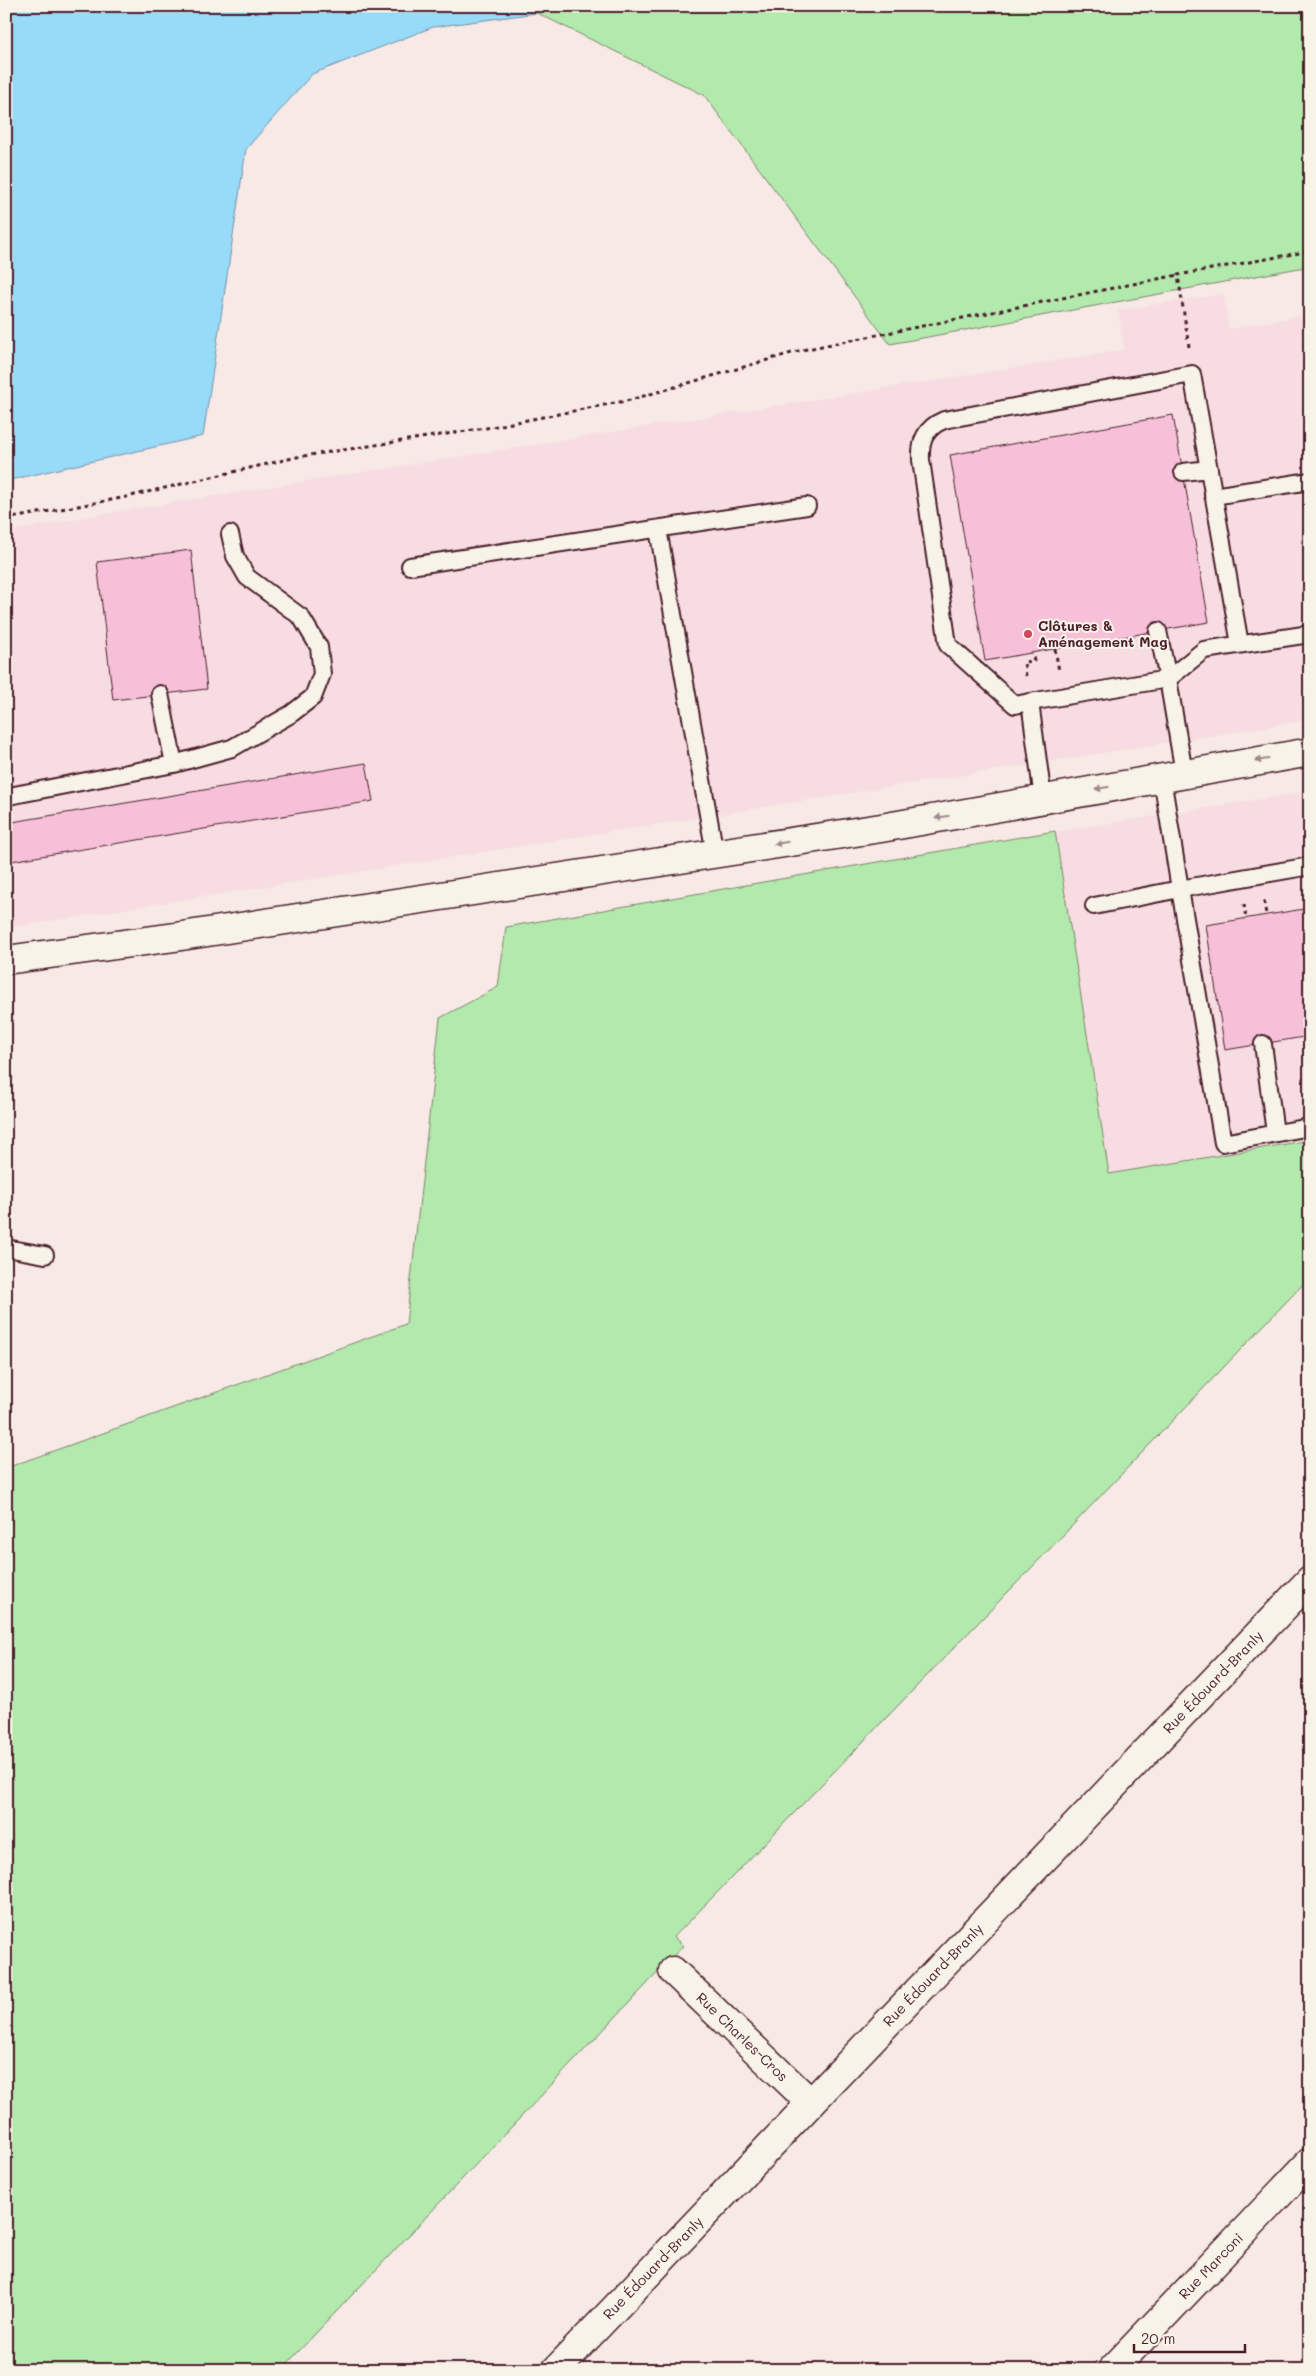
<svg xmlns="http://www.w3.org/2000/svg" width="1316" height="2376" viewBox="0 0 1316 2376" font-family="Mali,sans-serif">
	<style>
		.built { fill: #f7dde1 }
		.green { fill: #b2e9ac; stroke: #7e846c }
		.water { fill: #97dbf9; stroke: #7890a7 }
		.building { fill: #f6c0d9; stroke: #4a1f2b }
		.lines { fill: none; stroke-linecap: round; stroke-linejoin: round }
		.service-casing { stroke: #4a1f2b; stroke-width: 20 }
		.minor-casing { stroke: #4a1f2b; stroke-width: 31 }
		.tertiary-casing { stroke: #4a1f2b; stroke-width: 31 }
		.path { stroke: #4a1f2b; stroke-width: 3; stroke-dasharray: 4 4; stroke-linecap: butt }
		.service { stroke: #f7f3e8; stroke-width: 16 }
		.minor { stroke: #f7f3e8; stroke-width: 28 }
		.tertiary { stroke: #f7f3e8; stroke-width: 28 }
		.oneway { fill: #a0898a }
		.poi-dot { fill: #d1495b; stroke: #f7f3e8; stroke-width: 2 }
		.labels { text-anchor: middle; stroke-width: 4; stroke-linejoin: round; paint-order: stroke }
		.poi-label { font-size: 14px; font-weight: bold; fill: #4a1f2b; stroke: #f7f3e8; text-anchor: start }
		.street-label { font-size: 14px; fill: #4a1f2b; stroke: #f7f3e8 }
	</style>
	<rect width="100%" height="100%" fill="#f7e9e5"/>
	<filter id="ink" filterUnits="userSpaceOnUse"><feTurbulence type="fractalNoise" baseFrequency=".02" numOctaves="2"/><feDisplacementMap in="SourceGraphic" scale="10" xChannelSelector="R" yChannelSelector="G"/><feConvolveMatrix kernelMatrix="1 2 1 2 8 2 1 2 1" color-interpolation-filters="sRGB"/></filter>
	<g filter="url(#ink)">
		<path class="built" d="M 1224,294 L 1229,329 L 1310,314 L 1310,720 L 6,928 L 6,532 L 108,513 L 1124,350 L 1118,310 Z
			M 1310,791 L 1310,1140 L 1109,1175 L 1055,832 Z"/>
		<path class="green" d="M 544,6 L 1310,6 L 1310,266 L 890,344 L 704,95 L 537,13 Z
			M 1055,831 L 1109,1174 L 1310,1140 L 1310,1277 L 1068,1530 L 674,1937 L 683,1946 L 281,2370 L 6,2370 L 6,1468 L 406,1324 L 440,1018 L 498,987 L 506,927 Z"/>
		<path class="water" d="M 8,6 L 544,6 L 537,13 L 433,27 L 312,74 L 246,149 L 203,436 L 6,481 L 6,45 Z"/>
		<path class="building" d="M 1173,415 L 1209,622 L 985,661 L 950,455 Z
			M 191,550 L 207,689 L 113,700 L 97,562 Z
			M 366,763 L 373,801 L 11,861 L 6,823 Z
			M 1310,908 L 1310,1036 L 1225,1050 L 1206,925 Z"/>
		<g class="lines">
			<g class="service-casing">
				<path id="service" d="M 1183,472 L 1209,469
					M 1213,496 L 1310,481
					M 658,529 L 715,854
					M 410,566 L 807,506
					M 1158,631 L 1168,679 L 1204,650 L 1310,634
					M 160,694 L 174,764
					M 1030,702 L 1015,705 L 948,645 L 921,460 C 920,441 925,428 944,420 L 1192,374 L 1240,644
					M 1162,778 L 1180,889 L 1310,866
					M 9,796 L 174,764 L 232,748 L 291,714 L 313,697 L 322,674 L 319,647 L 301,617 L 247,577 L 235,556 L 230,534
					M 1043,799 L 1030,702 L 1168,679 L 1184,773
					M 1094,906 L 1180,889 L 1223,1143 L 1310,1127
					M 1263,1044 L 1275,1133
					M 6,1248 L 45,1255"/>
			</g>
			<g class="minor-casing">
				<path id="minor" d="M 673,1971 L 811,2103
					M 556,2370 L 1310,1580
					M 1112,2370 L 1310,2162"/>
			</g>
			<g class="tertiary-casing">
				<path id="tertiary" d="M 6,960 L 175,937 L 881,828 L 1310,752"/>
			</g>
			<path class="path" d="M 1189,347 L 1178,275 L 1310,251
				M 6,519 L 122,498 L 297,457 L 486,428 L 630,400 L 802,350 L 1178,275
				M 1055,649 L 1059,671
				M 1026,676 L 1024,662 L 1034,661 L 1032,653
				M 1264,901 L 1266,915
				M 1244,904 L 1246,919"/>
			<use href="#service" class="service"/>
			<use href="#minor" class="minor"/>
			<use href="#tertiary" class="tertiary"/>
		</g>
		<defs><path id="oneway-solid" d="M-6-.8H1V-3.2L6.5 0L1 3.2V.8H-6Z" transform="scale(1.25)"/></defs>
		<g class="oneway">
			<use href="#oneway-solid" transform="translate(1262 760) rotate(170)"/>
			<use href="#oneway-solid" transform="translate(1102 788) rotate(170)"/>
			<use href="#oneway-solid" transform="translate(942 817) rotate(170)"/>
			<use href="#oneway-solid" transform="translate(781 843) rotate(171)"/>
		</g>
	</g>
	<circle class="poi-dot" cx="1028" cy="634" r="5"/>
	<g class="labels">
		<g class="poi-label">
			<text x="1038" y="631">Clôtures &amp;<tspan x="1038" dy="16">Aménagement Mag</tspan></text>
		</g>
		<g class="street-label">
			<text transform="translate(1213 1682) rotate(-46)" y="5">Rue Édouard-Branly</text>
			<text transform="translate(933 1975) rotate(-46)" y="5">Rue Édouard-Branly</text>
			<text transform="translate(742 2037) rotate(44)" y="5">Rue Charles-Cros</text>
			<text transform="translate(1211 2266) rotate(-46)" y="5">Rue Marconi</text>
			<text transform="translate(653 2268) rotate(-46)" y="5">Rue Édouard-Branly</text>
		</g>
	</g>
	<rect width="1316" height="2376" fill="none" stroke="#f7f3e8" stroke-width="25"/>
	<rect x="12" y="12" width="1291" height="2351" fill="none" stroke="#4a1f2b" stroke-width="2" filter="url(#ink)"/>
	<path d="M1134 2344v8h111v-8" fill="none" stroke="#4a1f2b" stroke-width="2.5"/>
	<text x="1141" y="2344" font-size="15" fill="#4a1f2b" stroke="#f7f3e8" stroke-width="4" paint-order="stroke">20 m</text>
</svg>
